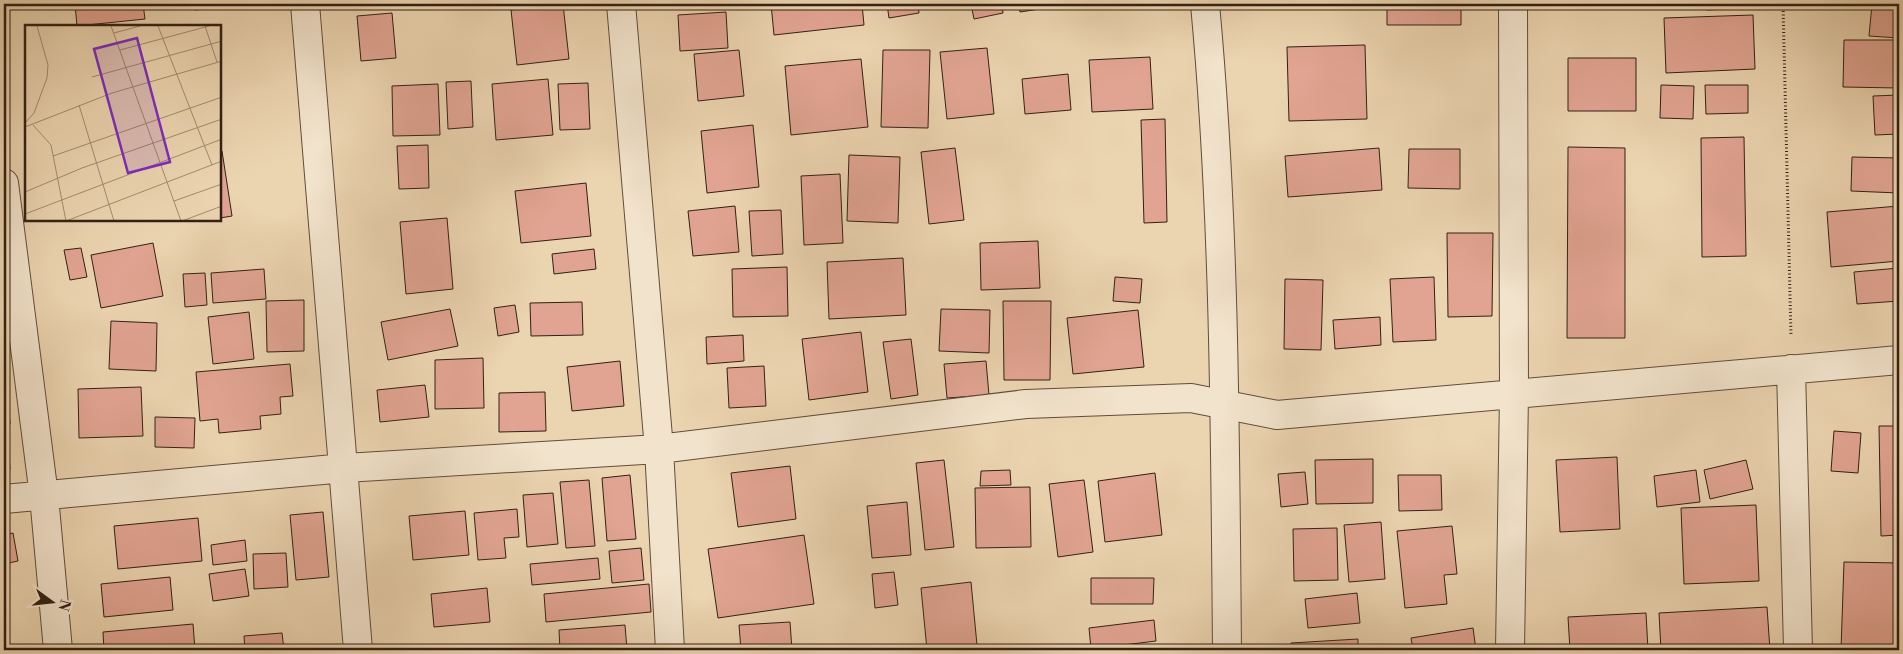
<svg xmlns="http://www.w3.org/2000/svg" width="1903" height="654" viewBox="0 0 1903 654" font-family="'Libre Bodoni',serif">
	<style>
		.building { fill: #e1a492; stroke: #332014 }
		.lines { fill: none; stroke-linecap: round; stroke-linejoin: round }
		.street-casing { stroke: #614d3b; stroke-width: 30 }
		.path { stroke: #332014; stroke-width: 3; stroke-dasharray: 1 2.5; stroke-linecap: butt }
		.street { stroke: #f2e3cc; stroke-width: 28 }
		.inset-road { fill: none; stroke: #a18c72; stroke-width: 1 }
		.view { fill: #7b2cbf; fill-opacity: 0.15; stroke: #7b2cbf; stroke-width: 2.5 }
		.inset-edge { fill: none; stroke: #332014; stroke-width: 2.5 }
	</style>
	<rect width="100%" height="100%" fill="#ebd4b0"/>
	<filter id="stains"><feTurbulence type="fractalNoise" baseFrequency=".004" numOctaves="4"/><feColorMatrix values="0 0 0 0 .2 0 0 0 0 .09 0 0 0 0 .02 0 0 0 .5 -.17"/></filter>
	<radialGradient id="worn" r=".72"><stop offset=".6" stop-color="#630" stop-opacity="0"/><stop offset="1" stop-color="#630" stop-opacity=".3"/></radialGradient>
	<path class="building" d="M 75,4 L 143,4 L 145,19 L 77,26 Z
		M 195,4 L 253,4 L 195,10 Z
		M 563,4 L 569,59 L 517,65 L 511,10 Z
		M 666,4 L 738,4 L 666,9 Z
		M 771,4 L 862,4 L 864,25 L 774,35 Z
		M 887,4 L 918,4 L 919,13 L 889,18 Z
		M 933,4 L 959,4 L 934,8 Z
		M 971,4 L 1002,4 L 1003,13 L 974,19 Z
		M 1019,4 L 1051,4 L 1052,7 L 1020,12 Z
		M 1285,4 L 1345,4 L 1345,6 L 1285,9 Z
		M 1387,4 L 1461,4 L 1461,25 L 1387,25 Z
		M 1707,4 L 1747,4 L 1747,8 L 1707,10 Z
		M 1872,4 L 1899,4 L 1899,38 L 1869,36 Z
		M 726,12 L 728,48 L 680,51 L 678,15 Z
		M 392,13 L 396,58 L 361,61 L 357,16 Z
		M 1753,15 L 1755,69 L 1666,73 L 1664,18 Z
		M 1844,40 L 1899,40 L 1899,88 L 1843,87 Z
		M 1365,45 L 1367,119 L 1289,121 L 1287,47 Z
		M 987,48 L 994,114 L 947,119 L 940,52 Z
		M 739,50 L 744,96 L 698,101 L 694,54 Z
		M 883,50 L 930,50 L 928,128 L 881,127 Z
		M 1150,57 L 1153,109 L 1092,112 L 1089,60 Z
		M 1568,58 L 1636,58 L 1636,111 L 1568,111 Z
		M 861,59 L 868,127 L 791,135 L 785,66 Z
		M 1068,74 L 1071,110 L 1025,114 L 1022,79 Z
		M 548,79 L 553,135 L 496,140 L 492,84 Z
		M 471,81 L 473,127 L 448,129 L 446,82 Z
		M 588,83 L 590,129 L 560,130 L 558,84 Z
		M 438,84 L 440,135 L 393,136 L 392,86 Z
		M 1661,85 L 1694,86 L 1693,119 L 1660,118 Z
		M 1705,85 L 1748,85 L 1748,113 L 1706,114 Z
		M 1899,95 L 1899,134 L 1875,135 L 1873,96 Z
		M 1165,119 L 1167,222 L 1144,223 L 1141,120 Z
		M 753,125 L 759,187 L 707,193 L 701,131 Z
		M 1744,137 L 1746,256 L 1702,257 L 1701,138 Z
		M 428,145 L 429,188 L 399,189 L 397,146 Z
		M 1568,147 L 1625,148 L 1625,338 L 1567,338 Z
		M 955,148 L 964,220 L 929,224 L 921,152 Z
		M 1379,148 L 1382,190 L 1288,197 L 1285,156 Z
		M 1409,149 L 1460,149 L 1460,189 L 1408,188 Z
		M 220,151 L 222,151 L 232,216 L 220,218 Z
		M 849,155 L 900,157 L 898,223 L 847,221 Z
		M 1852,157 L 1899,158 L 1899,193 L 1851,191 Z
		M 840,174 L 843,243 L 804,245 L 801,176 Z
		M 586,183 L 591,236 L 521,243 L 515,191 Z
		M 735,206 L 739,252 L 693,256 L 688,211 Z
		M 1899,206 L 1899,261 L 1831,267 L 1827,212 Z
		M 781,210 L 783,254 L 752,256 L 749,211 Z
		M 447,218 L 453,289 L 406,294 L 400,222 Z
		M 1447,233 L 1493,233 L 1492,316 L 1448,317 Z
		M 1038,241 L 1040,288 L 981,290 L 980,243 Z
		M 153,243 L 163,296 L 101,308 L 91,255 Z
		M 81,248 L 87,277 L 70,280 L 64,250 Z
		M 594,249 L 596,269 L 554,274 L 552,254 Z
		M 903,258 L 906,315 L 829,319 L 827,262 Z
		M 787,267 L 788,316 L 733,317 L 732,269 Z
		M 1899,268 L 1899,301 L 1857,304 L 1854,272 Z
		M 264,269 L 266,299 L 213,303 L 211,273 Z
		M 205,273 L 207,305 L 185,307 L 183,274 Z
		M 1115,277 L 1142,279 L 1140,303 L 1113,301 Z
		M 1434,277 L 1436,340 L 1393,342 L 1390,279 Z
		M 1285,279 L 1323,280 L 1321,350 L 1284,349 Z
		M 304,300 L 304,351 L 267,352 L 266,301 Z
		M 1003,301 L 1051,301 L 1050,380 L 1004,380 Z
		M 582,302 L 583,335 L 531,336 L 530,303 Z
		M 515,305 L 519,332 L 498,336 L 494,308 Z
		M 450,309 L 458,346 L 388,360 L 381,322 Z
		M 941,309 L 990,310 L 989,353 L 939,351 Z
		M 1138,310 L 1144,367 L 1073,374 L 1067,318 Z
		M 249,312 L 254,359 L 213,364 L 208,317 Z
		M 1380,317 L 1381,345 L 1335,349 L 1333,320 Z
		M 111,321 L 157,323 L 156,371 L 109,369 Z
		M 861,332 L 868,392 L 809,400 L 802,339 Z
		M 743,335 L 744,361 L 707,364 L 706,337 Z
		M 911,339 L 918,395 L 891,399 L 883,342 Z
		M 483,358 L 484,408 L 435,409 L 435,360 Z
		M 620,361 L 624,406 L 572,411 L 567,367 Z
		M 986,361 L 989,395 L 947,398 L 944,364 Z
		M 290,364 L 293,396 L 280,397 L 281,414 L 260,416 L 261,429 L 219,433 L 218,419 L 200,421 L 196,372 Z
		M 764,366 L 766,406 L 729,408 L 727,368 Z
		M 425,385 L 429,417 L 380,422 L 377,390 Z
		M 141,387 L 143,436 L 79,438 L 78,389 Z
		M 545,392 L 546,431 L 499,432 L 499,393 Z
		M 4,398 L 8,398 L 10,424 L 4,425 Z
		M 155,417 L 195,418 L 194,448 L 155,447 Z
		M 1879,426 L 1899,426 L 1899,535 L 1881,536 Z
		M 1834,431 L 1861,433 L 1858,473 L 1831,471 Z
		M 7,433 L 10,469 L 4,470 L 4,434 Z
		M 1617,457 L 1620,529 L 1560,532 L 1556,460 Z
		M 1373,459 L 1373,503 L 1316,504 L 1315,460 Z
		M 944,460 L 954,547 L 925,550 L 916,463 Z
		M 1746,460 L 1753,489 L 1710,499 L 1704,470 Z
		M 790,466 L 796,519 L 738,527 L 731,473 Z
		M 1010,470 L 1011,485 L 980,486 L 981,471 Z
		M 1696,470 L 1700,502 L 1657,507 L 1654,476 Z
		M 1305,472 L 1308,504 L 1281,507 L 1278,474 Z
		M 1155,473 L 1162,535 L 1105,542 L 1098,481 Z
		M 630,475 L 636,539 L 607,541 L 602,478 Z
		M 1398,475 L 1441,475 L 1442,510 L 1399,511 Z
		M 589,480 L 595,546 L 566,548 L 560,482 Z
		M 1084,480 L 1093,552 L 1058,557 L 1049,484 Z
		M 1030,487 L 1031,547 L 976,548 L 975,488 Z
		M 553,493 L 558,544 L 527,547 L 523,495 Z
		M 907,502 L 911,555 L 872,558 L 867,506 Z
		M 1756,505 L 1759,581 L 1684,584 L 1681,508 Z
		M 517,509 L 519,537 L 504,538 L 506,558 L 478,560 L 474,513 Z
		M 465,511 L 469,555 L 413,560 L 409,516 Z
		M 323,512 L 329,577 L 296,580 L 290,515 Z
		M 198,518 L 202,561 L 118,569 L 114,526 Z
		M 1381,522 L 1385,579 L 1349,582 L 1344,525 Z
		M 1452,526 L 1457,574 L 1444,575 L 1447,604 L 1405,608 L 1397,531 Z
		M 1337,528 L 1338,580 L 1294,581 L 1293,529 Z
		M 13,533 L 18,561 L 4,564 L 4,535 Z
		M 804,535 L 814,604 L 718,618 L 708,549 Z
		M 245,540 L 247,561 L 213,565 L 211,545 Z
		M 641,548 L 644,580 L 612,583 L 609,551 Z
		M 286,553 L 288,587 L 254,589 L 253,554 Z
		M 598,558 L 600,579 L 532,585 L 530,564 Z
		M 1844,562 L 1899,563 L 1899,647 L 1841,650 Z
		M 245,569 L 249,596 L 213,601 L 209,574 Z
		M 894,572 L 898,605 L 875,608 L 872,574 Z
		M 170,577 L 173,610 L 104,617 L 101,584 Z
		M 1091,578 L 1154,578 L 1153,604 L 1091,604 Z
		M 971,582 L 977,645 L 927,650 L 921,588 Z
		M 649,584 L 651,612 L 546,622 L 544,594 Z
		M 487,588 L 490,622 L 434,627 L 431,594 Z
		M 1357,593 L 1360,623 L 1308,628 L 1305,599 Z
		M 1767,607 L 1770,650 L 1661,650 L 1659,613 Z
		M 1646,613 L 1648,650 L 1570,650 L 1568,617 Z
		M 1154,620 L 1156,641 L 1091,649 L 1089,628 Z
		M 790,622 L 792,650 L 741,650 L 739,625 Z
		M 193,624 L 195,650 L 104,650 L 103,632 Z
		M 625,625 L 627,650 L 560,650 L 559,630 Z
		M 1473,628 L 1476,650 L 1413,650 L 1411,638 Z
		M 282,633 L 284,650 L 245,650 L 244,636 Z
		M 1358,639 L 1358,650 L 1291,650 L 1291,643 Z"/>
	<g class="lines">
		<g class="street-casing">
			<path id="street" d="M 305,4 L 358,650
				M 621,4 L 659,449 L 670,650
				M 1205,4 C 1225,218 1225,435 1227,650
				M 4,183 L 44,496 L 58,650
				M 1791,369 L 1798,650
				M 4,499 L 345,468 L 659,449 L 1026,404 L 1191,398 L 1277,415 L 1899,360
				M 1510,650 L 1514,394 L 1513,4"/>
		</g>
		<path class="path" d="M 1783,4 L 1791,336"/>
		<use href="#street" class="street"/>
	</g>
	<g transform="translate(25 25)">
		<rect width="196" height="196" fill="#ebd4b0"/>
		<path class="inset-road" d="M 86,1 L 156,196M 133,1 L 187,140M 180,1 L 192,37M 89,8 L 115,1M 95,25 L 184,1M 67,52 L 197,16M 54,80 L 89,196M 0,98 L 9,88 L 22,53 L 23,40 L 12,1M 8,100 L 26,120 L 41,196M 0,102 L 87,68 L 197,36M 28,131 L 197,72M 0,167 L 57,143 L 197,94M 149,176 L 197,159M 0,189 L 197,114M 41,196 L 197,136M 157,196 L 197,181"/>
		<path class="view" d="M 112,13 L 145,137 L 103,148 L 69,24 Z"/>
		<rect width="196" height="196" class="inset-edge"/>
	</g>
	<rect width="1903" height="654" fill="none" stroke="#ebd4b0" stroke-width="20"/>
	<rect x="5" y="5" width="1893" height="644" fill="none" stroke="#332014" stroke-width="2.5"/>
	<rect x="10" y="10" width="1883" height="634" fill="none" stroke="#332014"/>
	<g transform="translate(52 602) rotate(105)" stroke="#f2e3cc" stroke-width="4" paint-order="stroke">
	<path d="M0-4L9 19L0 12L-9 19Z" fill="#332014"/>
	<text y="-8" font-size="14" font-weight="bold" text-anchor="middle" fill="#332014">N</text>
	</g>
	<rect width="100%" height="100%" filter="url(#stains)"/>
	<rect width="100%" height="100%" fill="url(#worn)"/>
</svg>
